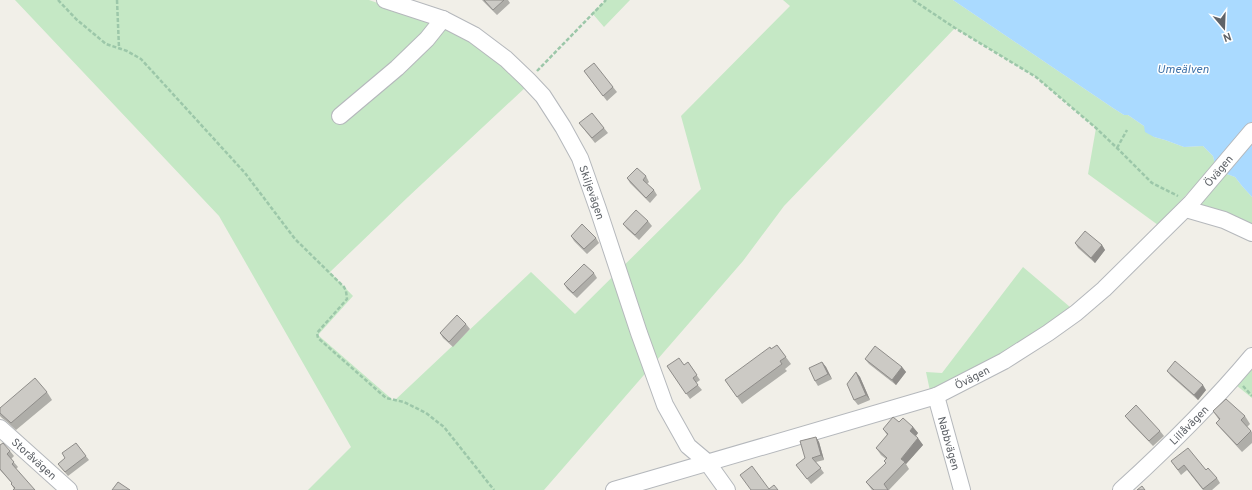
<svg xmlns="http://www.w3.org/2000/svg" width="1252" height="490" viewBox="0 0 1252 490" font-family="Overpass,sans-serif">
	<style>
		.green { fill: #c5e8c5 }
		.water { fill: #aadaff }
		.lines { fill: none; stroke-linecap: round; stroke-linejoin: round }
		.minor-casing { stroke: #b5b8bc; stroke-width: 18 }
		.path { stroke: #9cc7a9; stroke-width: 2.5; stroke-dasharray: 4 2; stroke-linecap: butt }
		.minor { stroke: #fff; stroke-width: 16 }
		.wall { fill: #afaea9 }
		.shaded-wall { fill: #8f8d8a }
		.building { fill: #cccac5; stroke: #8f8d8a }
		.labels { text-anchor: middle; stroke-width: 3; stroke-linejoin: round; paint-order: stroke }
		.street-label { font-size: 11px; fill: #5f6368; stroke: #fff }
		.water-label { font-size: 12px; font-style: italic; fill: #4174aa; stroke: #fff }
	</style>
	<rect width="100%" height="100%" fill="#f1efe8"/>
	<path class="green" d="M 15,0 L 369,0 L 446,27 L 470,41 L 503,63 L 527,86 L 408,197 L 330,272 L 353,296 L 318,335 L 394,401 L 531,272 L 575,314 L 701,189 L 681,116 L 790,6 L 783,0 L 953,0 L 1113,108 L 1124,115 L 1128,115 L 1144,126 L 1154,137 L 1165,140 L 1184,147 L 1203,146 L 1213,156 L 1215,164 L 1158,225 L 1088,174 L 1096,128 L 1036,77 L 955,28 L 784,206 L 743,261 L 544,490 L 308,490 L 351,447 L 219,216 Z
		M 606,0 L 630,0 L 604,27 L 592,13 Z
		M 1224,173 L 1235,177 L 1242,186 L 1252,197 L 1252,233 L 1186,209 Z
		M 1023,267 L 1070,307 L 1044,327 L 998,356 L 930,391 L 926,372 L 942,373 Z
		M 1252,356 L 1252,398 L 1231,381 Z"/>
	<path class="water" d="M 953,0 L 1252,0 L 1252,197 L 1242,186 L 1235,177 L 1224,173 L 1215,164 L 1213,156 L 1203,146 L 1184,147 L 1165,140 L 1154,137 L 1145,132 L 1144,126 L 1128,115 L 1124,115 L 1113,108 Z"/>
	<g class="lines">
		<g class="minor-casing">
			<g id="minor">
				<path id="s1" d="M 385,0 L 443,19 L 474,35 L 506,59 L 528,80 L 543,96 L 563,127 L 580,158 L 598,209 L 639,333 L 665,405 L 688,446 L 707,462 L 727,490"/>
				<path d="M 340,116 L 397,68 L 427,39 L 443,19"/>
				<path d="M 1186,209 L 1224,220 L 1252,233"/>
				<path id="s2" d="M 936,396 L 962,490"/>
				<path id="s3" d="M 0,428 L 69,490"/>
				<path id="s4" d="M 614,490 L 936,396 L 1004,361 L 1048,333 L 1076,313 L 1104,289 L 1191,203 L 1252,131"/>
				<path id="s5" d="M 1121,490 C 1167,448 1212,404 1252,356"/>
			</g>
		</g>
		<path class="path" d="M 58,0 L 76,19 L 106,44 L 127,51 L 141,59 L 245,173 L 295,239 L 344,287 L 346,291 L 347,299 L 317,333 L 318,338 L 386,398 L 404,402 L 426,413 L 444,427 L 494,490
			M 117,0 L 119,48
			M 913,0 L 955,28 L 1036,77 L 1096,128 L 1117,148 L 1152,183 L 1178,196
			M 537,71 L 606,0
			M 1117,148 L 1127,130
			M 1243,386 L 1252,396"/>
		<use href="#minor" class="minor"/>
	</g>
	<path class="wall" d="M 482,0 L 508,0 L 510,3 L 497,15 Z
		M 584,71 L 613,87 L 617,92 L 607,101 Z
		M 579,123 L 604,128 L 608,133 L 595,143 Z
		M 646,176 L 649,182 L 647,184 L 654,190 L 657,195 L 650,203 L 630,183 L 627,178 Z
		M 648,221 L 652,226 L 639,240 L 627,229 L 623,224 Z
		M 571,236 L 596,238 L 599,243 L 587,254 L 574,241 Z
		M 1075,243 L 1102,245 L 1105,250 L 1095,263 L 1078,248 Z
		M 594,273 L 597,278 L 577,298 L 567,289 L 564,284 Z
		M 466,324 L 470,329 L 453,347 L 443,338 L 440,333 Z
		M 777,345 L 791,364 L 785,369 L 787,371 L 742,404 L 725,380 Z
		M 865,359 L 902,367 L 906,372 L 896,385 L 869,364 Z
		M 688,362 L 700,380 L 696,383 L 702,390 L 690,399 L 667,366 L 684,365 Z
		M 822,362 L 826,367 L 832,379 L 818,386 L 815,381 Z
		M 1167,371 L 1206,390 L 1198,400 L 1171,376 Z
		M 856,372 L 860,377 L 870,400 L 858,405 L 854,400 Z
		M 47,392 L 52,400 L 16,430 L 6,421 L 2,418 L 0,416 L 0,408 Z
		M 1213,411 L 1245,416 L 1250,424 L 1247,427 L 1252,432 L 1252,443 L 1242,452 L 1222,430 L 1216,423 L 1219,420 Z
		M 1125,416 L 1160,431 L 1164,436 L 1153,446 L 1129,421 Z
		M 899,422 L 913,427 L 918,433 L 916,436 L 923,445 L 906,464 L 909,469 L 889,490 L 872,490 L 866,482 L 886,463 L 884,461 L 886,459 L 881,455 L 876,448 L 887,435 L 883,429 Z
		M 816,437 L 819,442 L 824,460 L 816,462 L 824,473 L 811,484 L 796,465 L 805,458 Z
		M 76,443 L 89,460 L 68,476 L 58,464 L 65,458 Z
		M 0,445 L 10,451 L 14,456 L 11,459 L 18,467 L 16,469 L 14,489 L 11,484 L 12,483 L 0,470 Z
		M 1171,461 L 1206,470 L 1217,478 L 1220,483 L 1212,490 L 1203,490 L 1187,470 L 1181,475 Z"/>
	<path class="shaded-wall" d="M 1102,245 L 1105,250 L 1095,263 L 1091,258 Z
		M 822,362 L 826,367 L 832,379 L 828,374 Z
		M 902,367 L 906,372 L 896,385 L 892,380 Z
		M 856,372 L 860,377 L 870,400 L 866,395 Z
		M 1203,385 L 1206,390 L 1198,400 L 1194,395 Z
		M 913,427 L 918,433 L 914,438 L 910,431 Z
		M 816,437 L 819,442 L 824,460 L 821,455 Z
		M 918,438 L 923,445 L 906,464 L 901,459 Z"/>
	<path class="building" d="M 484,0 L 504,0 L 493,10 Z
		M 594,63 L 613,87 L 603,96 L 584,71 Z
		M 592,113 L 604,128 L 592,138 L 579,123 Z
		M 637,168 L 646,176 L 643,180 L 654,190 L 646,198 L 627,178 Z
		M 636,210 L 648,221 L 635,235 L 623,224 Z
		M 582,224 L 596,238 L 584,249 L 571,236 Z
		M 1085,231 L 1102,245 L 1091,258 L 1075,243 Z
		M 584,264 L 594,273 L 573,293 L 564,284 Z
		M 457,315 L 466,324 L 449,342 L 440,333 Z
		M 777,345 L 786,357 L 780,361 L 782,364 L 737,397 L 725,380 L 770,347 L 771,349 Z
		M 875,346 L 902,367 L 892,380 L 865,359 Z
		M 679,358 L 684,365 L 688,362 L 697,375 L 693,378 L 698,385 L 686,394 L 667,366 Z
		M 1175,361 L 1203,385 L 1194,395 L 1167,371 Z
		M 822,362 L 828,374 L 815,381 L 809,368 Z
		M 856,372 L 866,395 L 854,400 L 847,384 Z
		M 35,378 L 47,392 L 11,423 L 0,413 L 0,408 Z
		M 1226,399 L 1245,416 L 1241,420 L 1251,431 L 1237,445 L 1216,423 L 1220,419 L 1213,411 Z
		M 1136,405 L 1160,431 L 1149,441 L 1125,416 Z
		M 893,417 L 899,422 L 903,418 L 913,427 L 910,431 L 918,438 L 901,459 L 905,462 L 884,484 L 888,490 L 874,490 L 866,482 L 886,463 L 884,461 L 887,458 L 876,448 L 888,434 L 883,429 Z
		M 816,437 L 821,455 L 812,458 L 821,468 L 807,479 L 796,465 L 805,458 L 800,441 Z
		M 3,443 L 10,451 L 7,454 L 14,462 L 12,464 L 35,490 L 13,490 L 15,488 L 11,484 L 12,483 L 0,469 L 0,445 Z
		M 76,443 L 86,456 L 65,472 L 58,464 L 65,458 L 62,453 Z
		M 1188,448 L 1206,470 L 1208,468 L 1217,478 L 1203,489 L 1184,465 L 1178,470 L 1171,461 Z
		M 752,466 L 769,489 L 774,485 L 778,490 L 751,490 L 740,475 Z
		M 118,482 L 130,490 L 112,490 Z
		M 1142,486 L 1145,490 L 1137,490 Z"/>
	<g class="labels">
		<g class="street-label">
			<text dy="4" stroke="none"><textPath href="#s4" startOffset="700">Övägen</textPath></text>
			<text dy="4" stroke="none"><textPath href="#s1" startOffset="297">Skiljevägen</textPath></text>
			<text dy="4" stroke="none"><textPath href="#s4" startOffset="376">Övägen</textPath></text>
			<text dy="4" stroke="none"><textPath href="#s5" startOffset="94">Lillåvägen</textPath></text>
			<text dy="4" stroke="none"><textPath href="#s2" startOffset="49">Nabbvägen</textPath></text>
			<text dy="4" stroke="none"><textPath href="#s3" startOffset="46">Storåvägen</textPath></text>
		</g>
		<g class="water-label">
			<text x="1183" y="73">Umeälven</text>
		</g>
	</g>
	<g transform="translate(1224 28) rotate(161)" stroke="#ffffff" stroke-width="3" paint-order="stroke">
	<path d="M0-3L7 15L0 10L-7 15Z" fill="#5f6368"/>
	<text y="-6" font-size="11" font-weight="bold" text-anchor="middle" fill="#5f6368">N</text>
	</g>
</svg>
